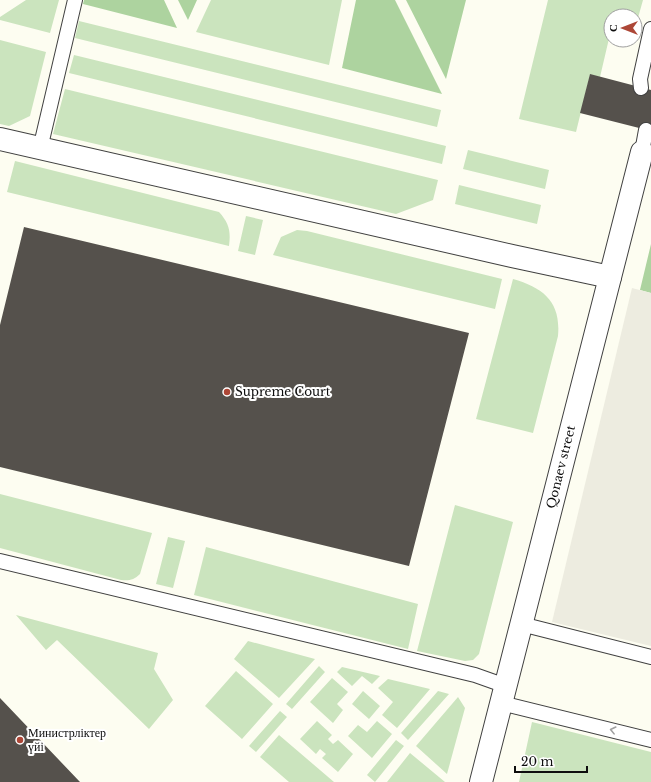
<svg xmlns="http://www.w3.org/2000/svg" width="651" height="782" viewBox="0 0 651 782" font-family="'Libre Baskerville',serif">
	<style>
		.green { fill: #cbe4be }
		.forest { fill: #add39f }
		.plaza { fill: #edece0 }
		.building { fill: #55514c }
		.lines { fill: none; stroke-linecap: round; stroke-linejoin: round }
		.service-casing { stroke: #414141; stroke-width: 16 }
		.minor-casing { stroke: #414141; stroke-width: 24 }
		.tertiary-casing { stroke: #414141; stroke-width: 24 }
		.service { stroke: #fff; stroke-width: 14 }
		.minor { stroke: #fff; stroke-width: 22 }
		.tertiary { stroke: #fff; stroke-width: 22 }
		.oneway { stroke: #9f9f9f }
		.poi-dot { fill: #ad4737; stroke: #fff; stroke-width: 1.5 }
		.labels { text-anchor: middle; stroke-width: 4; stroke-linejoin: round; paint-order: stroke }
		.poi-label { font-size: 12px; fill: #0e0e0e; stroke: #fff; text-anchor: start }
		.street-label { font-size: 12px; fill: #0e0e0e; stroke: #fff }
	</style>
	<rect width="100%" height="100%" fill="#fdfdf1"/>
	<path class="green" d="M 26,0 L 59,0 L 50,33 L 0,20 L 0,17 Z
		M 211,0 L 342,0 L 329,65 L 196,32 Z
		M 548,0 L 643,0 L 636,25 L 635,16 L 611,16 L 611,30 L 600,77 L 590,75 L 576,132 L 519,119 Z
		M 79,21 L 441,110 L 437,127 L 75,38 Z
		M 0,40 L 46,52 L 30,116 L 9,126 L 0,124 Z
		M 74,55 L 446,146 L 442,164 L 69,73 Z
		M 65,89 L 438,180 L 433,200 L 396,214 L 53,134 Z
		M 468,150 L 549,170 L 545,189 L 463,169 Z
		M 15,161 L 219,212 C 229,223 231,231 229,246 L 7,192 Z
		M 459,185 L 541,205 L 537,224 L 455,204 Z
		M 246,216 L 263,220 L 255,255 L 238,251 Z
		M 297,230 L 307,231 L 502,279 L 495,309 L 273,255 L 281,237 Z
		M 513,279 C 544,288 561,302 558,336 L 533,433 L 476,419 Z
		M 0,494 L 152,533 L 140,574 C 134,580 129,581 121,580 L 0,548 Z
		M 455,505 L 513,522 L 479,654 L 473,660 L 465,661 L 417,651 Z
		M 168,537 L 185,541 L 173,588 L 156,584 Z
		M 206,547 L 418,604 L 408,649 L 194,595 Z
		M 16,615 L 158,653 L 154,669 L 173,700 L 149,729 L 57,640 L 46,650 Z
		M 248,641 L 315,659 L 279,698 L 234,659 Z
		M 319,666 L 325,672 L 292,709 L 286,704 Z
		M 342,667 L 380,676 L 372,684 L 362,676 L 352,686 L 337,672 Z
		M 236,671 L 273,704 L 242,739 L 205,706 Z
		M 332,678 L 348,692 L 337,704 L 343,710 L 333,723 L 310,702 Z
		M 388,679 L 430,689 L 397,728 L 382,715 L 393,702 L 378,688 Z
		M 363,691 L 380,706 L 369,719 L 352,704 Z
		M 438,691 L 449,694 L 408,740 L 401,733 Z
		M 458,697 L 465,708 L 447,774 L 416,746 Z
		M 280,711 L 287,717 L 256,752 L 249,746 Z
		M 317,721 L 332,735 L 328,739 L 333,744 L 338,740 L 353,754 L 338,772 L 322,758 L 326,754 L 320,749 L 316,754 L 300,739 Z
		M 377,721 L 392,734 L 372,758 L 348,736 L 358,725 L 367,732 Z
		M 532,722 L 651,752 L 651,782 L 519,782 Z
		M 279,735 L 334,782 L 289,782 L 260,757 Z
		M 396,740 L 404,746 L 375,782 L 367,775 Z
		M 410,753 L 445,782 L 387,782 Z"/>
	<path class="forest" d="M 84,0 L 164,0 L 177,28 L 83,4 Z
		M 178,0 L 197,0 L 188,20 Z
		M 356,0 L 395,0 L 442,94 L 342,68 Z
		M 406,0 L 466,0 L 446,79 Z
		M 651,244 L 651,293 L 640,290 Z"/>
	<path class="plaza" d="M 632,288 L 651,293 L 651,646 L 552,622 Z"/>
	<path class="building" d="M 590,74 L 651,90 L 651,131 L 580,113 Z
		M 24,227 L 469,333 L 409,566 L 0,467 L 0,325 Z
		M 0,698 L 80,782 L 0,782 Z"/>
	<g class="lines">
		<g class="service-casing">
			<path id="service" d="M 641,88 L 640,79 L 651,29
				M 40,149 L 75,0
				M 642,152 L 646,130
				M 0,561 L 475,675 L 506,686
				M 521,624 L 651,657
				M 501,703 L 651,740"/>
		</g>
		<g class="minor-casing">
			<path id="minor" d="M 0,139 L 512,256 L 610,277"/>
		</g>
		<g class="tertiary-casing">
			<path id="tertiary" d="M 481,782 L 642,152"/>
		</g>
		<use href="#service" class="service"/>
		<use href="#minor" class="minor"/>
		<use href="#tertiary" class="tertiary"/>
	</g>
	<defs><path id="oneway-chevron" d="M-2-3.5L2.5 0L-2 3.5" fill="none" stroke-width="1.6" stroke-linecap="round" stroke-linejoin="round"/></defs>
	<use class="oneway" href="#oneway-chevron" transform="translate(613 730) rotate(-166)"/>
	<g class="poi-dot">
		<circle cx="227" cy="392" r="4"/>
		<circle cx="20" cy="740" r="4"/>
	</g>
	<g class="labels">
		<g class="poi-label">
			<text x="235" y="396">Supreme Court</text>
			<text x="28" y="737">Министрліктер<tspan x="28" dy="14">үйі</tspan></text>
		</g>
		<g class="street-label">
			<text transform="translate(561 467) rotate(-76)" y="4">Qonaev street</text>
		</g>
	</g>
	<g transform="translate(623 28) rotate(270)"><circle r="19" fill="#ffffff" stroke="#9f9f9f"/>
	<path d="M0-3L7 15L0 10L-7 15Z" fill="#ad4737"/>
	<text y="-6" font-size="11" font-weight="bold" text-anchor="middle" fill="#0e0e0e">С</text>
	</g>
	<path d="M515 766v6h72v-6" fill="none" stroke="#0e0e0e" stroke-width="2"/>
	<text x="521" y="766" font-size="12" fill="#0e0e0e" stroke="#ffffff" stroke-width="3" paint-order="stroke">20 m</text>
</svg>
